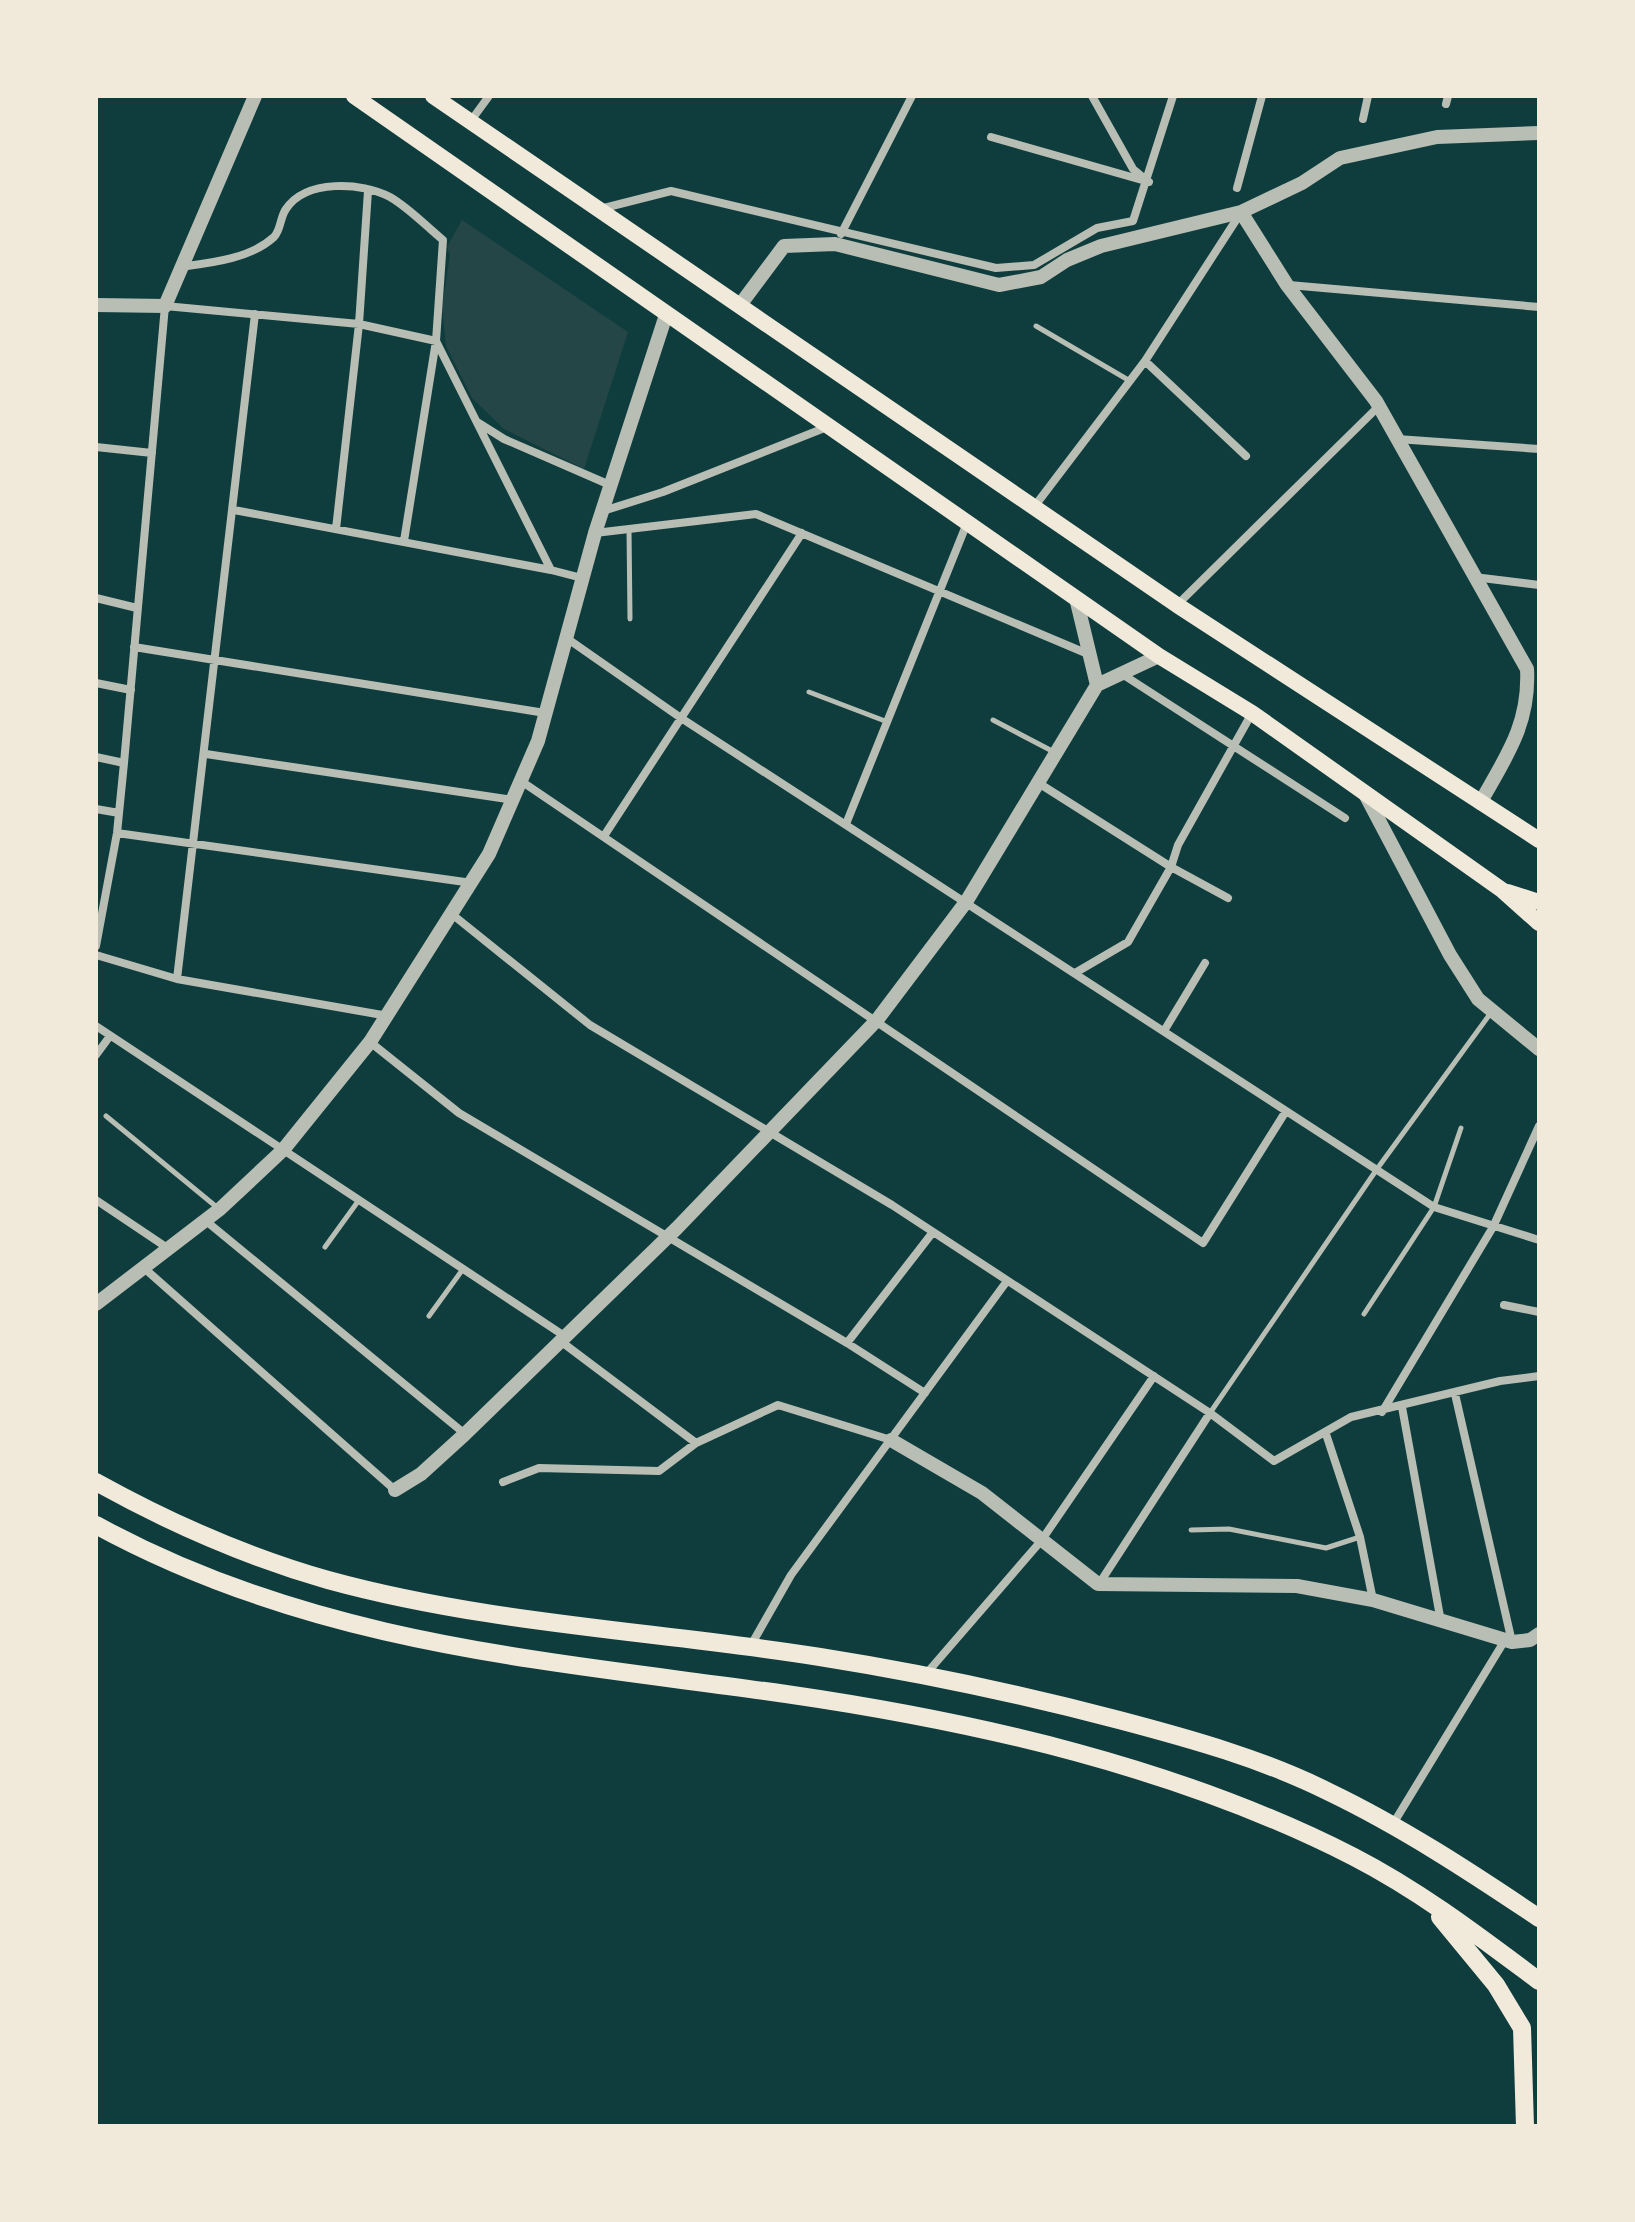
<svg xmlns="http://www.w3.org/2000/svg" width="1635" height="2222" viewBox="0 0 1635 2222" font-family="Rubik,sans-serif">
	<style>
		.green { fill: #244646 }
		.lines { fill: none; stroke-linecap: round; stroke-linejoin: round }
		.service { stroke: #b8beb3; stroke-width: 5 }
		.minor { stroke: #b8beb3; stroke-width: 8 }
		.tertiary { stroke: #b8beb3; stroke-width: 14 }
		.primary { stroke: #f1e9da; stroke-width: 16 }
		.trunk { stroke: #f1e9da; stroke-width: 18 }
	</style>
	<rect width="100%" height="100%" fill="#0f3d3e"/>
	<path class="green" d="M 462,220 L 628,332 L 584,469 L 504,429 L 472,398 L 446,346 L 442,307 L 450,255 L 447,247 Z"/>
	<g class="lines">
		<path class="service" d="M 1036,326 L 1130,381
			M 629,529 L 630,619
			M 809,692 L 885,721
			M 993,720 L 1054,752
			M 106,1116 L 219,1209
			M 325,1247 L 359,1200
			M 1364,1314 L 1434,1207 L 1461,1128
			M 429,1316 L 463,1269
			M 1210,1413 L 1377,1169 L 1490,1014
			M 1191,1530 L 1229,1529 L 1326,1548 L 1360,1537"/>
		<path class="minor" d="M 1092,96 L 1133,169 L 1145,179
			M 1446,104 L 1448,96
			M 1363,119 L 1368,96
			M 470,122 L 489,96
			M 991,137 L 1149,182
			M 1237,188 L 1262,96
			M 600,209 L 671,191 L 996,268 L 1034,265 L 1097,228 L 1133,221 L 1173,96
			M 841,234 L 912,96
			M 180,267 C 210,263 250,259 274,237 C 281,230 280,217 286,209 C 306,179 362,182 390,197 C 409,208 426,226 443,240 L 436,341 L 404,541
			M 1289,285 L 1539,307
			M 1145,361 L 1246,456
			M 477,422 L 504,439 L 610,485
			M 1397,439 L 1539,449
			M 96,447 L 152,453
			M 1034,507 L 1145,361 L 1240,214
			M 234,510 L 551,570
			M 603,511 L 663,492 L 827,427
			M 336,529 L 359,324 L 368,191
			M 595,533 L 756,514 L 1088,654
			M 1474,577 L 1539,585
			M 96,598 L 137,608
			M 1177,605 L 1379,406
			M 565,637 L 681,718 L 1434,1207 L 1539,1240
			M 134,647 L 545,713
			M 1122,674 L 1345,818
			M 96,683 L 131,690
			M 206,754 L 513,800
			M 96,757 L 124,763
			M 521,781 L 1203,1243 L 1286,1111
			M 1040,784 L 1171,867 L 1228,898
			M 96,809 L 119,813
			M 846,824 L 967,523
			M 117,833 L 472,883
			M 604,836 L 802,533
			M 453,915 L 590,1025 L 892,1205 L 1210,1413 L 1274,1461 L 1351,1417 L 1500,1381 L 1539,1376
			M 96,946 L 117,833 L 124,763 L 165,306 L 359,324 L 436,341 L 551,570 L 582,578
			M 96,955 L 177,979 L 388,1016
			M 1075,973 L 1128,942 L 1171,867 L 1178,845 L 1252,713
			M 177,979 L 255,314
			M 96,1026 L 563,1335
			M 1164,1031 L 1205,963
			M 370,1042 L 459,1113 L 847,1343 L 925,1393
			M 96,1055 L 110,1036
			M 96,1200 L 169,1249
			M 206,1221 L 465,1434
			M 144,1268 L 395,1490
			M 1504,1305 L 1539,1312
			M 559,1340 L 696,1443
			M 847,1343 L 933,1232
			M 1455,1394 L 1512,1642
			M 1402,1407 L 1441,1622
			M 1382,1412 L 1493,1227 L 1539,1126
			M 1326,1434 L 1360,1537 L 1373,1600
			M 503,1482 L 539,1468 L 659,1471 L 696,1443 L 778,1405 L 891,1440
			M 1099,1584 L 1210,1413
			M 750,1647 L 791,1575 L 1007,1281
			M 926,1674 L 1041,1541 L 1154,1376
			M 1393,1824 L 1505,1640"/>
		<path class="tertiary" d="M 1241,212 L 1287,285 L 1376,401 L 1527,669 C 1530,724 1506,757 1480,803
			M 96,305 L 165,306 L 255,96
			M 740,305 L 784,246 L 835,244 L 999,285 L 1041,277 L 1067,260 L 1101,246 L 1241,212 L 1302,183 L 1340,158 L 1437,137 L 1539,133
			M 1097,685 L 1159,656
			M 1365,794 L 1450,955 L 1478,999 L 1539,1049
			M 96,1304 L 220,1209 L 283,1150 L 370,1042 L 489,854 L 538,741 L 595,533 L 666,315
			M 891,1440 L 982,1493 L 1098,1584 L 1297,1586 L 1373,1600 L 1512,1642 L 1530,1640 L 1539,1634
			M 395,1490 L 421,1474 L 465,1434 L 677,1228 L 877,1020 L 966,902 L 1097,685 L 1076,598"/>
		<path class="primary" d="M 354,96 L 1159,656 L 1252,713 L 1502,890 L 1539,923
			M 433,96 L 1177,605 L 1539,840
			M 1508,892 L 1539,902"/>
		<path class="trunk" d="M 96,1482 C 170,1523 247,1557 328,1580 C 488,1624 657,1631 820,1657 C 921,1673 1020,1694 1119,1720 C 1191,1739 1263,1759 1329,1792 C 1402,1827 1472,1873 1539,1918
			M 96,1525 C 316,1645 544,1660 786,1694 C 979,1722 1180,1768 1354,1857 C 1420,1891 1480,1937 1539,1981
			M 1440,1917 L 1496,1985 L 1522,2028 L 1525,2126"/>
	</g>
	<rect width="1635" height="2222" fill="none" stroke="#f1e9da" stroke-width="196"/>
</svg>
